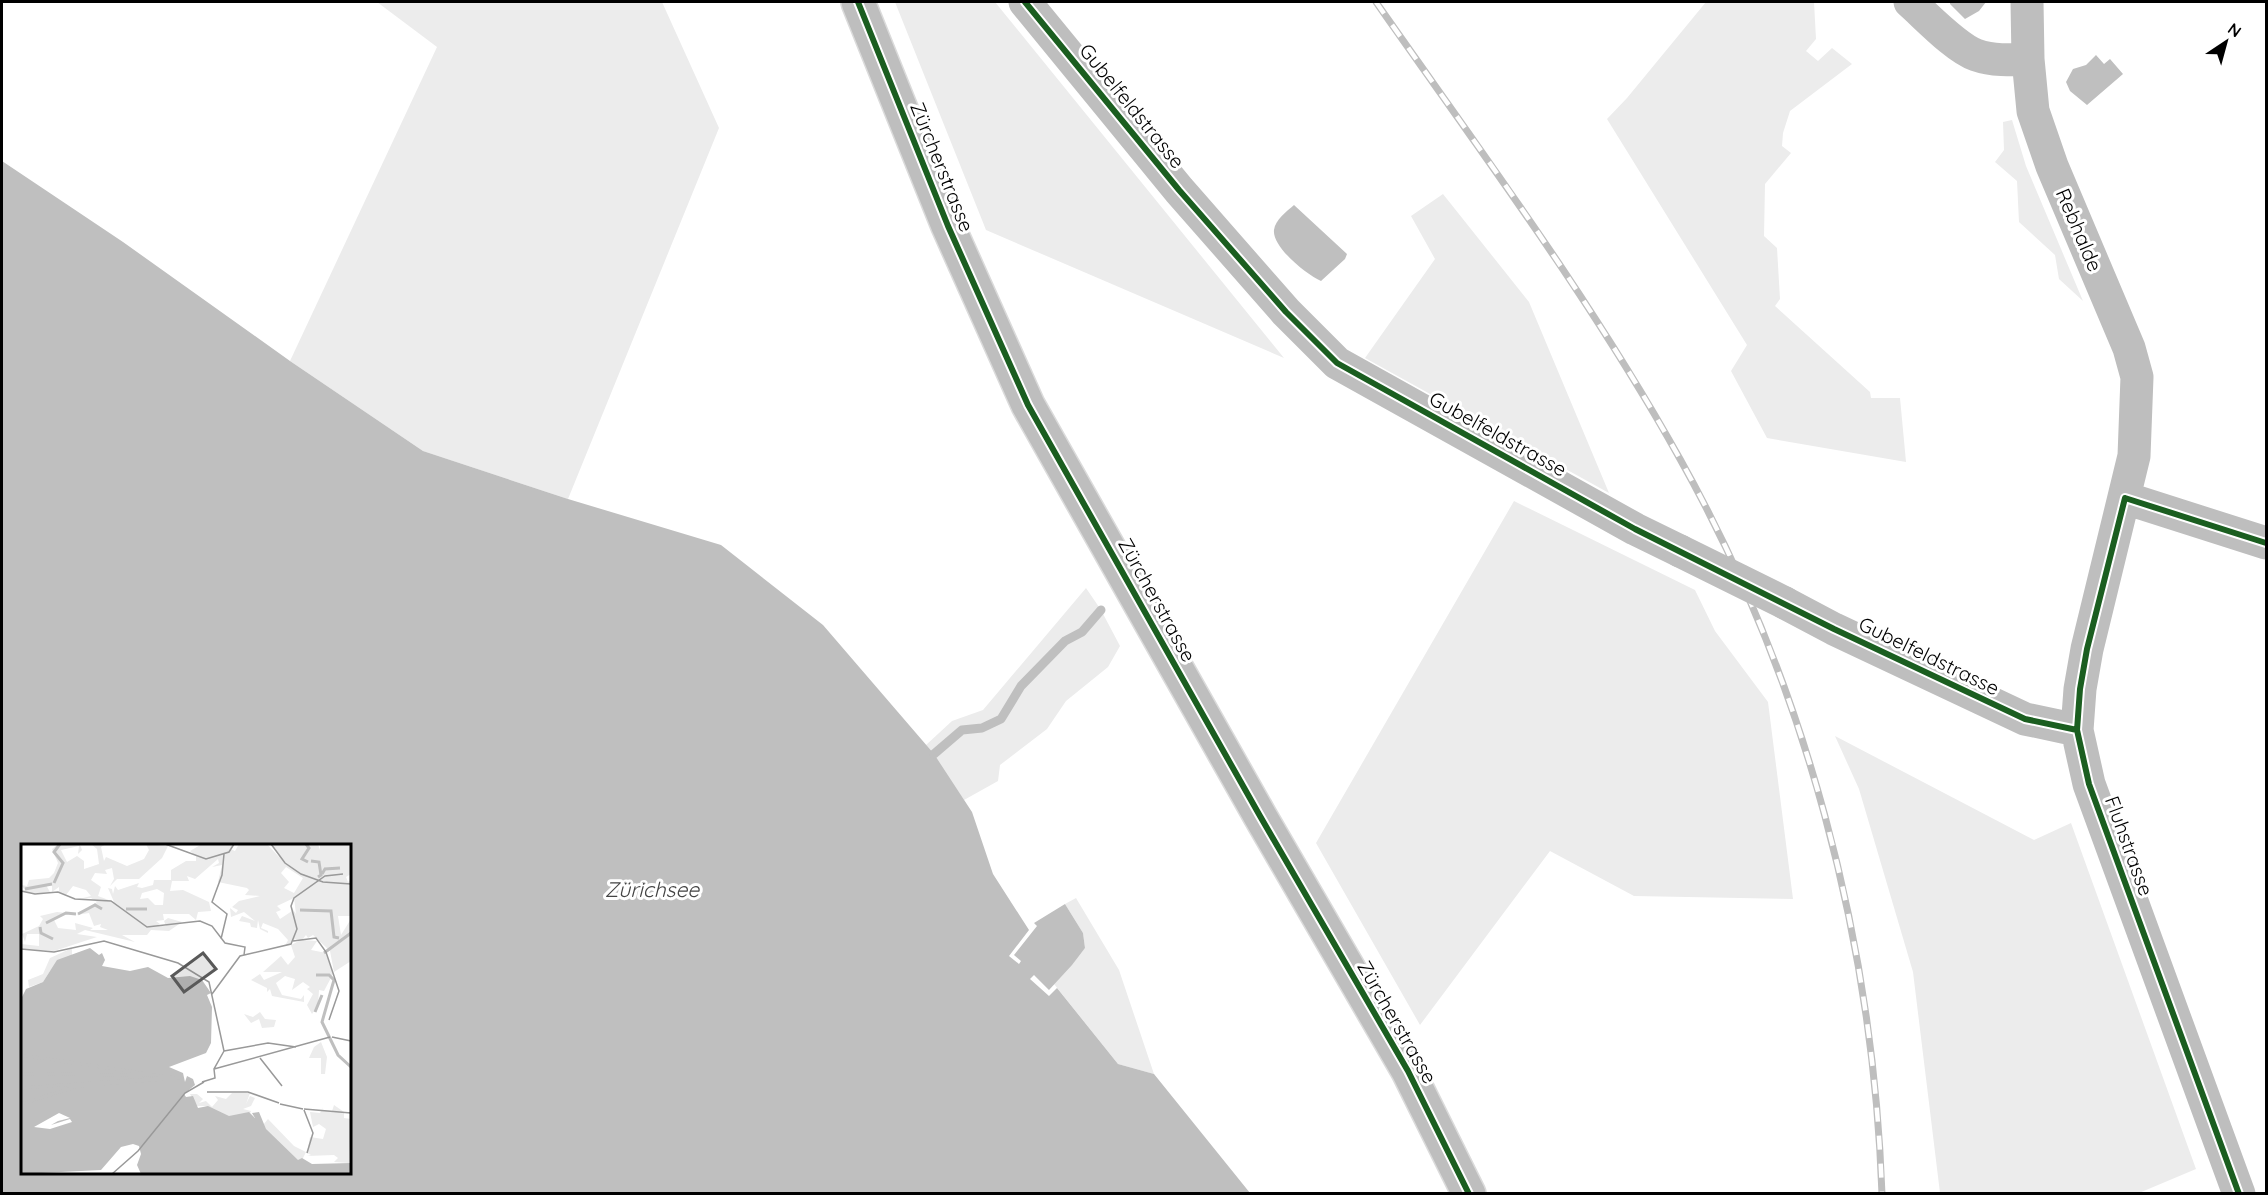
<svg xmlns="http://www.w3.org/2000/svg" width="2268" height="1195" viewBox="0 0 2268 1195" font-family="Quicksand,sans-serif">
	<style>
		.green { fill: #ececec }
		.water { fill: #bfbfbf; fill-rule: evenodd }
		.lines { fill: none; stroke-linecap: round; stroke-linejoin: round }
		.stream { stroke: #bfbfbf; stroke-width: 9 }
		.major-casing { stroke: #dbdbdb; stroke-width: 36 }
		.minor { stroke: #bebebe; stroke-width: 33 }
		.major { stroke: #bebebe; stroke-width: 33 }
		.rail-casing { stroke: #bebebe; stroke-width: 7 }
		.rail { stroke: #fff; stroke-width: 4.5; stroke-dasharray: 14; stroke-linecap: butt }
		.minor-bridge { stroke: #bebebe; stroke-width: 33 }
		.cycleway-casing { stroke: #fff; stroke-width: 10 }
		.cycleway { stroke: #1b5e20; stroke-width: 6 }
		.labels { text-anchor: middle; stroke-width: 6; stroke-linejoin: round; paint-order: stroke }
		.street-label { font-size: 20px; fill: #000; stroke: #fff }
		.water-label { font-size: 21px; font-style: italic; fill: #444; stroke: #fff }
		.inset-river { fill: none; stroke: #bfbfbf; stroke-width: 3 }
		.inset-road { fill: none; stroke: #999; stroke-width: 1.5 }
		.view { fill: #595959; fill-opacity: 0.15; stroke: #595959; stroke-width: 3 }
		.inset-edge { fill: none; stroke: #000; stroke-width: 3 }
	</style>
	<rect width="100%" height="100%" fill="#fff"/>
	<path class="green" d="M 377,2 L 662,2 L 719,128 L 568,499 L 423,451 L 290,361 L 437,47 Z
		M 895,2 L 995,2 L 1284,358 L 986,230 Z
		M 1706,2 L 1814,2 L 1816,39 L 1806,51 L 1818,61 L 1832,48 L 1852,64 L 1790,111 L 1783,133 L 1782,146 L 1791,153 L 1765,184 L 1764,236 L 1777,248 L 1780,299 L 1775,306 L 1870,392 L 1871,398 L 1900,398 L 1906,462 L 1767,438 L 1731,371 L 1747,345 L 1607,119 L 1627,98 Z
		M 2012,120 L 2026,166 L 2083,301 L 2059,279 L 2055,255 L 2019,222 L 2017,181 L 1995,162 L 2004,150 L 2003,122 Z
		M 1443,194 L 1529,302 L 1609,493 L 1365,358 L 1435,259 L 1411,216 Z
		M 1514,501 L 1695,590 L 1715,631 L 1768,702 L 1793,899 L 1634,896 L 1550,851 L 1420,1025 L 1316,843 Z
		M 1086,588 L 1101,610 L 1120,646 L 1108,667 L 1066,701 L 1047,729 L 1000,765 L 998,781 L 964,800 L 926,745 L 952,721 L 983,710 Z
		M 1835,736 L 2034,840 L 2071,823 L 2196,1169 L 2139,1193 L 1940,1193 L 1913,972 L 1859,789 Z
		M 1076,898 L 1119,970 L 1154,1074 L 1118,1064 L 1054,984 L 1085,948 L 1083,933 L 1065,904 Z"/>
	<path class="water" d="M 1950,2 L 1986,2 L 1979,11 L 1965,19 L 1950,4 Z
		M 2096,55 L 2104,64 L 2110,59 L 2123,74 L 2087,105 L 2070,91 L 2066,82 L 2073,69 L 2086,65 Z
		M 2,161 L 123,242 L 290,361 L 423,451 L 568,499 L 721,545 L 823,625 L 934,754 L 972,812 L 993,874 L 1029,930 L 1009,956 L 1019,964 L 1021,961 L 1014,955 L 1037,926 L 1034,923 L 1065,904 L 1083,933 L 1085,948 L 1072,965 L 1049,990 L 1034,975 L 1030,979 L 1049,996 L 1057,988 L 1118,1064 L 1154,1074 L 1250,1193 L 2,1193 ZM 22,846 L 350,846 L 350,1172 L 22,1172 Z
		M 1294,205 L 1347,254 L 1345,259 L 1321,281 C 1307,275 1272,247 1274,230 C 1275,220 1287,211 1294,205 Z"/>
	<g class="lines">
		<path class="stream" d="M 934,754 L 962,730 L 982,728 L 1001,719 L 1021,686 L 1065,641 L 1082,632 L 1101,610"/>
		<g class="major-casing">
			<path id="major" d="M 858,2 L 948,226 L 1028,405 L 1260,816 L 1408,1071 L 1469,1194"/>
		</g>
		<path class="minor" d="M 1025,2 L 1179,190 L 1286,312 L 1337,363 L 1635,529 L 1680,551
			M 1910,2 C 1927,17 1956,48 1976,55 C 1993,61 2010,60 2028,59
			M 2027,2 L 2028,59 L 2033,111 L 2052,166 L 2129,348 L 2137,377 L 2134,456 L 2087,649 L 2080,689 L 2077,730 L 2089,784 L 2239,1194
			M 2125,498 L 2266,543
			M 1785,603 L 1834,629 L 2025,719 L 2077,730"/>
		<use href="#major" class="major"/>
		<g class="rail-casing">
			<path id="rail" d="M 1376,2 C 1481,152 1591,299 1680,459 C 1805,682 1873,939 1882,1194"/>
		</g>
		<use href="#rail" class="rail"/>
		<path class="minor-bridge" d="M 1680,551 L 1785,603"/>
		<g class="cycleway-casing">
			<path id="cycleway" d="M 858,2 L 948,226 L 1028,405 L 1260,816 L 1408,1071 L 1469,1194
				M 1025,2 L 1179,190 L 1286,312 L 1337,363 L 1635,529 L 1834,629 L 2025,719 L 2077,730
				M 2239,1194 L 2089,784 L 2077,730 L 2080,689 L 2087,649 L 2125,498 L 2266,543"/>
		</g>
		<use href="#cycleway" class="cycleway"/>
	</g>
	<g class="labels">
		<g class="street-label">
			<text transform="translate(1132 106) rotate(51)" y="7">Gubelfeldstrasse</text>
			<text transform="translate(942 167) rotate(68)" y="7">Zürcherstrasse</text>
			<text transform="translate(2079 230) rotate(67)" y="7">Rebhalde</text>
			<text transform="translate(1498 434) rotate(29)" y="7">Gubelfeldstrasse</text>
			<text transform="translate(1157 600) rotate(61)" y="7">Zürcherstrasse</text>
			<text transform="translate(1929 656) rotate(26)" y="7">Gubelfeldstrasse</text>
			<text transform="translate(2129 846) rotate(70)" y="7">Fluhstrasse</text>
			<text transform="translate(1397 1022) rotate(60)" y="7">Zürcherstrasse</text>
		</g>
		<g class="water-label">
			<text x="652" y="897">Zürichsee</text>
		</g>
	</g>
	<g transform="translate(21 844)">
		<rect width="330" height="330" fill="#fff"/>
		<path d="M 37,0 L 58,0 L 60,3 L 61,6 L 57,10 L 58,2 L 40,6 L 46,18 L 56,12 L 63,17 L 63,25 L 78,20 L 76,5 L 70,0 L 85,0 L 80,3 L 83,17 L 85,13 L 106,22 L 123,15 L 128,6 L 125,0 L 147,2 L 141,14 L 118,35 L 96,35 L 89,42 L 93,35 L 91,24 L 84,26 L 86,30 L 74,29 L 70,36 L 80,43 L 77,52 L 93,58 L 87,44 L 91,45 L 92,50 L 94,42 L 97,46 L 118,39 L 116,43 L 121,44 L 132,41 L 133,36 L 150,36 L 150,26 L 165,17 L 175,17 L 175,12 L 169,7 L 181,0 L 212,0 L 209,5 L 214,7 L 218,0 L 246,0 L 259,14 L 251,0 L 297,0 L 299,6 L 299,0 L 330,0 L 330,30 L 325,33 L 327,38 L 330,36 L 330,72 L 317,72 L 320,91 L 330,75 L 330,117 L 313,128 L 309,107 L 292,91 L 287,94 L 285,91 L 281,96 L 296,97 L 290,106 L 305,109 L 312,130 L 303,147 L 298,146 L 297,161 L 291,170 L 286,161 L 292,150 L 286,145 L 289,143 L 282,138 L 271,146 L 274,135 L 264,132 L 255,139 L 261,151 L 280,155 L 283,151 L 283,158 L 251,152 L 249,145 L 246,148 L 246,144 L 230,136 L 239,130 L 243,136 L 261,128 L 242,128 L 260,112 L 267,121 L 274,113 L 270,101 L 280,96 L 274,95 L 269,100 L 264,102 L 267,96 L 257,85 L 242,79 L 240,84 L 247,87 L 247,89 L 239,85 L 237,76 L 236,84 L 230,83 L 229,79 L 218,77 L 221,72 L 234,77 L 223,68 L 210,73 L 209,64 L 215,69 L 217,66 L 211,63 L 218,57 L 239,52 L 224,51 L 228,46 L 226,44 L 197,38 L 201,21 L 191,23 L 198,19 L 197,15 L 174,35 L 166,32 L 168,37 L 151,37 L 149,47 L 162,46 L 188,58 L 190,67 L 177,68 L 175,76 L 168,70 L 142,70 L 143,76 L 135,77 L 139,80 L 134,82 L 145,82 L 143,77 L 147,74 L 161,78 L 148,87 L 130,86 L 126,91 L 101,91 L 114,98 L 64,86 L 56,90 L 76,93 L 33,107 L 1,105 L 0,100 L 18,102 L 18,90 L 6,90 L 4,98 L 1,90 L 18,82 L 22,75 L 19,72 L 36,68 L 55,70 L 45,70 L 33,76 L 37,84 L 55,86 L 54,79 L 72,84 L 69,86 L 87,86 L 79,83 L 80,80 L 73,82 L 68,69 L 55,71 L 76,58 L 70,54 L 58,55 L 70,52 L 65,46 L 52,42 L 45,51 L 38,48 L 38,43 L 31,48 L 31,40 L 25,41 L 29,48 L 14,50 L 0,47 L 4,46 L 0,41 L 6,42 L 8,36 L 28,34 L 33,29 L 37,19 L 31,5 ZM 265,23 L 282,34 L 273,49 L 263,44 L 268,38 L 260,29 ZM 136,45 L 143,49 L 142,61 L 134,61 L 127,54 L 119,55 L 121,49 ZM 273,54 L 275,70 L 269,61 L 271,67 L 259,75 L 255,68 L 260,66 L 256,62 ZM 51,104 L 51,113 L 29,127 L 22,138 L 8,143 L 7,136 L 22,130 L 29,114 ZM 239,168 L 244,175 L 255,176 L 253,183 L 241,184 L 238,175 L 230,179 L 223,170 L 232,173 ZM 300,198 L 306,213 L 304,230 L 300,230 L 300,214 L 288,214 L 293,203 ZM 211,249 L 229,249 L 225,260 L 229,252 L 234,254 L 230,262 L 222,265 L 230,267 L 229,269 L 206,278 L 183,265 L 188,264 L 184,262 L 176,262 L 169,250 L 176,250 L 182,255 L 178,259 L 185,257 L 191,263 L 197,256 L 194,252 L 205,255 ZM 313,261 L 323,268 L 323,274 L 330,275 L 328,319 L 313,318 L 317,314 L 313,311 L 286,312 L 290,311 L 286,309 L 289,293 L 302,295 L 305,285 L 298,280 L 292,283 L 289,268 L 299,269 L 302,263 L 301,266 L 311,267 ZM 247,275 L 273,302 L 285,308 L 279,320 L 253,301 L 242,281 Z" fill="#ececec" fill-rule="evenodd"/>
		<path d="M 69,104 L 78,111 L 81,109 L 84,116 L 81,122 L 109,127 L 127,123 L 147,134 L 169,132 L 181,136 L 190,149 L 186,151 L 191,163 L 190,199 L 185,209 L 148,223 L 162,229 L 164,238 L 166,232 L 172,235 L 174,241 L 163,250 L 165,253 L 172,252 L 177,264 L 187,262 L 208,272 L 228,268 L 234,274 L 231,269 L 238,268 L 245,285 L 277,316 L 281,314 L 291,320 L 330,319 L 330,330 L 120,330 L 116,321 L 120,310 L 118,302 L 112,300 L 100,303 L 80,326 L 0,330 L 0,155 L 5,145 L 22,138 L 36,116 ZM 38,269 L 49,274 L 37,277 L 30,281 L 49,275 L 51,278 L 29,285 L 13,283 Z" fill="#bfbfbf" fill-rule="evenodd"/>
		<path class="inset-river" d="M 285,0 L 288,4 L 281,15 L 287,18M 290,17 L 298,18 L 300,31 L 297,33M 301,30 L 304,25 L 319,24M 33,39 L 42,19 L 33,8 L 39,0M 4,45 L 31,40M 105,65 L 126,65M 279,66 L 310,67 L 313,93 L 318,94M 57,70 L 74,61 L 81,65M 25,79 L 45,69 L 55,70M 19,83 L 20,89 L 32,95M 303,109 L 330,89M 295,131 L 308,131 L 313,136 L 301,178 L 317,211 L 330,223M 294,168 L 301,151M 0,211 L 154,234M 0,230 L 133,231M 0,244 L 142,234M 0,260 L 57,242 L 158,234"/>
		<path class="inset-road" d="M 144,0 L 185,15 L 208,8 L 213,0M 250,0 L 264,19 L 280,30 L 302,38 L 330,40M 0,47 L 14,50 L 37,48 L 54,55 L 90,57 L 126,83 L 179,77 L 191,82 L 204,99 L 224,103 L 223,111M 200,95 L 206,70 L 191,58 L 201,31 L 203,10M 272,97 L 295,94 L 305,108 L 318,147 L 308,176M 0,105 L 33,108 L 83,97 L 157,119 L 188,138 L 203,207M 191,150 L 219,112 L 270,100 L 276,85 L 270,62 L 273,54 L 304,32 L 322,30M 311,193 L 330,197M 203,207 L 247,199 L 275,203M 239,214 L 261,242M 193,225 L 309,193M 181,238 L 194,234 L 193,225 L 203,207M 186,248 L 227,248 L 258,259M 259,260 L 282,265M 283,265 L 330,269M 283,266 L 292,289 L 286,309M 91,330 L 117,307 L 164,249 L 183,238"/>
		<path class="view" d="M 182,109 L 195,125 L 163,148 L 151,132 Z"/>
		<rect width="330" height="330" class="inset-edge"/>
	</g>
	<rect width="2268" height="1195" fill="none" stroke="#000000" stroke-width="6"/>
	<g transform="translate(2226 42) rotate(36)" stroke="#ffffff" stroke-width="4.5" paint-order="stroke">
	<path d="M0-4.5L10 22L0 15L-10 22Z" fill="#000000"/>
	<text y="-9" font-size="16" font-weight="bold" text-anchor="middle" fill="#000000">N</text>
	</g>
</svg>
